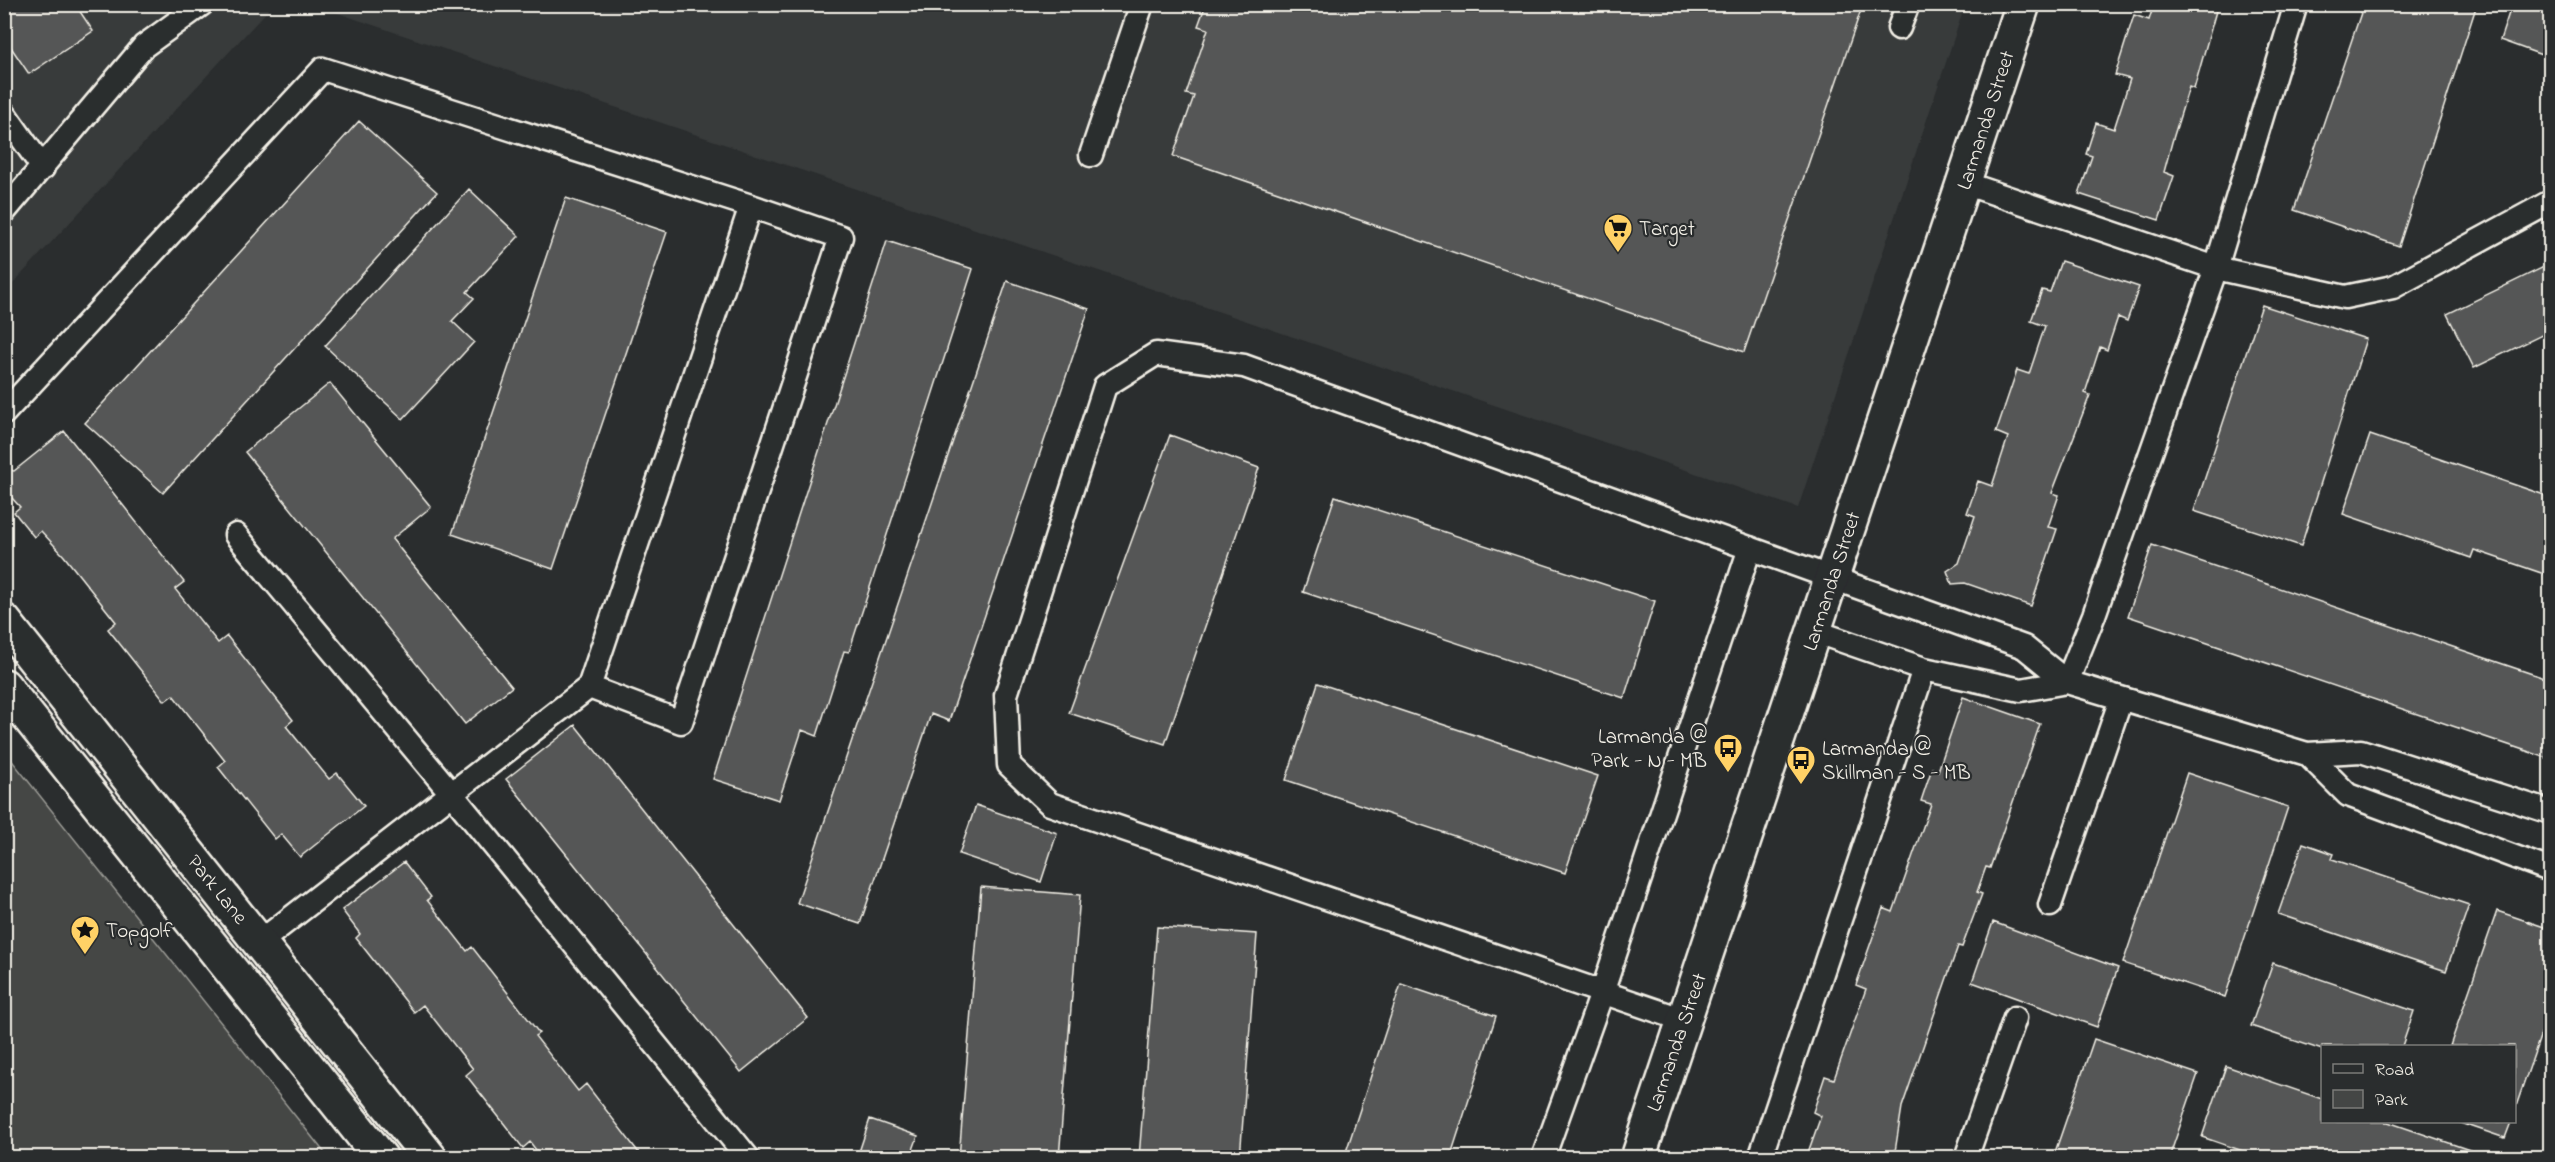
<svg xmlns="http://www.w3.org/2000/svg" width="2555" height="1162" viewBox="0 0 2555 1162" font-family="'Indie Flower',sans-serif">
	<style>
		.built { fill: #373a3a }
		.green { fill: #444645; stroke: #9c9c96; stroke-width: 1.5 }
		.building { fill: #555756; stroke: #f4f1e8; stroke-width: 1.5 }
		.lines { fill: none; stroke-linecap: round; stroke-linejoin: round }
		.lane-casing { stroke: #f4f1e8; stroke-width: 27 }
		.secondary-casing { stroke: #f4f1e8; stroke-width: 38 }
		.lane { stroke: #2a2d2e; stroke-width: 22 }
		.secondary { stroke: #2a2d2e; stroke-width: 33 }
		.labels { text-anchor: middle; stroke-width: 4.5; stroke-linejoin: round; paint-order: stroke }
		.street-label { font-size: 21px; fill: #f4f1e8; stroke: #2a2d2e }
		.poi-label { font-size: 21px; fill: #f4f1e8; stroke: #2a2d2e; text-anchor: start }
	</style>
	<rect width="100%" height="100%" fill="#2a2d2e"/>
	<filter id="ink" filterUnits="userSpaceOnUse"><feTurbulence type="fractalNoise" baseFrequency=".0167" numOctaves="2"/><feDisplacementMap in="SourceGraphic" scale="12" xChannelSelector="R" yChannelSelector="G"/><feConvolveMatrix kernelMatrix="1 2 1 2 8 2 1 2 1" color-interpolation-filters="sRGB"/></filter>
	<g filter="url(#ink)">
		<path class="built" d="M 5,5 L 273,5 L 5,292 Z
			M 314,5 L 1965,5 L 1798,508 Z"/>
		<path class="green" d="M 4,752 L 5,752 L 328,1157 L 5,1157 Z"/>
		<path class="building" d="M 4,4 L 75,4 L 93,31 L 29,74 L 4,37 Z
			M 1206,4 L 1863,4 L 1744,352 L 1173,156 L 1194,96 L 1186,94 L 1208,29 L 1198,26 Z
			M 2154,4 L 2218,4 L 2194,89 L 2189,87 L 2172,142 L 2164,172 L 2174,176 L 2159,220 L 2079,194 L 2092,156 L 2086,154 L 2096,123 L 2114,129 L 2130,79 L 2115,75 L 2134,15 L 2149,20 Z
			M 2364,4 L 2477,4 L 2399,246 L 2294,210 Z
			M 2512,4 L 2550,4 L 2550,58 L 2500,40 Z
			M 359,121 L 437,192 L 163,493 L 85,423 Z
			M 469,189 L 519,236 L 467,292 L 474,298 L 452,321 L 474,342 L 403,419 L 325,346 Z
			M 566,198 L 667,232 L 553,569 L 452,534 Z
			M 887,241 L 973,269 L 849,652 L 844,651 L 817,736 L 802,730 L 779,800 L 713,779 Z
			M 2061,261 L 2139,287 L 2127,321 L 2118,317 L 2107,350 L 2100,347 L 2085,393 L 2090,395 L 2052,493 L 2059,495 L 2048,527 L 2057,529 L 2031,606 L 1965,583 L 1952,584 L 1947,571 L 1959,563 L 1975,516 L 1967,513 L 1978,481 L 1992,486 L 2008,437 L 1996,432 L 2017,370 L 2029,374 L 2045,326 L 2031,321 L 2042,290 L 2050,292 Z
			M 2550,264 L 2550,331 L 2474,368 L 2447,314 Z
			M 1007,281 L 1089,309 L 949,721 L 931,714 L 860,924 L 797,903 Z
			M 2262,305 L 2366,339 L 2301,546 L 2194,511 Z
			M 330,383 L 431,507 L 392,539 L 512,687 L 465,724 L 245,452 Z
			M 64,431 L 184,582 L 175,589 L 218,643 L 227,636 L 293,720 L 286,726 L 329,779 L 337,773 L 364,806 L 300,857 L 281,834 L 275,839 L 218,767 L 225,761 L 173,695 L 165,701 L 108,629 L 116,622 L 64,556 L 41,531 L 34,537 L 14,512 L 20,507 L 11,497 L 4,497 L 4,469 L 14,471 Z
			M 1170,435 L 1259,468 L 1165,744 L 1069,713 Z
			M 2370,435 L 2550,497 L 2550,576 L 2474,550 L 2471,558 L 2343,514 Z
			M 1335,496 L 1655,601 L 1624,698 L 1303,592 Z
			M 2152,545 L 2550,680 L 2550,759 L 2128,616 Z
			M 1318,683 L 1598,776 L 1565,873 L 1286,780 Z
			M 1963,697 L 2040,724 L 1990,868 L 1986,867 L 1977,892 L 1982,894 L 1962,947 L 1958,946 L 1902,1107 L 1894,1158 L 1806,1158 L 1821,1116 L 1813,1112 L 1825,1076 L 1834,1079 L 1866,989 L 1856,985 L 1883,908 L 1893,912 L 1931,804 L 1921,801 L 1932,768 L 1938,771 Z
			M 575,725 L 808,1018 L 741,1072 L 506,779 Z
			M 2187,773 L 2288,807 L 2225,997 L 2123,963 Z
			M 976,805 L 1057,833 L 1041,882 L 959,854 Z
			M 2303,843 L 2334,854 L 2332,859 L 2469,905 L 2446,971 L 2278,914 Z
			M 404,862 L 431,897 L 427,900 L 467,951 L 472,947 L 539,1033 L 535,1036 L 578,1091 L 586,1084 L 643,1158 L 542,1158 L 530,1142 L 523,1148 L 466,1075 L 473,1069 L 423,1005 L 414,1012 L 356,938 L 360,934 L 342,910 Z
			M 981,887 L 1080,895 L 1059,1158 L 959,1158 Z
			M 2497,911 L 2550,929 L 2550,1008 L 2514,1112 L 2514,1046 L 2450,1046 Z
			M 1993,922 L 2118,968 L 2097,1027 L 1972,982 Z
			M 1157,927 L 1257,934 L 1240,1158 L 1139,1158 Z
			M 2273,963 L 2414,1011 L 2402,1046 L 2322,1046 L 2322,1050 L 2251,1026 Z
			M 1401,984 L 1496,1016 L 1450,1158 L 1344,1158 Z
			M 2094,1039 L 2198,1074 L 2169,1158 L 2053,1158 Z
			M 2226,1066 L 2322,1099 L 2322,1122 L 2388,1122 L 2493,1158 L 2263,1158 L 2202,1137 Z
			M 870,1119 L 918,1136 L 910,1158 L 857,1158 Z
			M 2458,1122 L 2511,1122 L 2505,1138 Z"/>
		<g class="lines">
			<g class="lane-casing">
				<path id="lane" d="M 1899,28 L 1908,4
					M 4,113 L 43,168
					M 1091,155 L 1142,4
					M 1964,183 L 2216,268 L 2345,297 L 2393,287 L 2550,202
					M 4,212 L 144,46 L 202,4
					M 4,413 L 323,69 L 751,206 L 589,687 L 260,942
					M 236,535 L 451,793 L 748,1158
					M 1924,669 L 2021,690 L 2067,682
					M 2067,682 L 2094,615 L 2216,268 L 2296,4
					M 589,687 L 681,722 L 841,237 L 751,206
					M 2307,754 L 2361,751 L 2550,812
					M 2050,905 L 2121,699
					M 1684,1020 L 1050,804 L 1009,765 L 1006,695 L 1105,386 L 1156,354 L 1244,366 L 2024,647 L 2067,682 L 2307,754 L 2348,795 L 2550,870
					M 1543,1158 L 1602,993 L 1750,548
					M 1760,1158 L 1924,669 L 1814,631
					M 1966,1158 L 2015,1018"/>
			</g>
			<g class="secondary-casing">
				<path id="secondary" d="M 4,621 L 430,1158
					M 4,686 L 381,1158
					M 1638,1158 L 2023,4"/>
			</g>
			<use href="#lane" class="lane"/>
			<use href="#secondary" class="secondary"/>
		</g>
	</g>
	<defs>
		<g id="supermarket-pin" transform="scale(1.5)"><path d="M0 17L-7.5 6A9.5 9.5 0 1 1 7.5 6Z" fill="#ffd166" stroke="#2a2d2e"/><path d="M-6-5.5h2.5l.6 2H6L4.5 2H-2.5L-4.4-4H-6ZM-1.5 3.2a1.3 1.3 0 1 0 .1 0ZM3 3.2a1.3 1.3 0 1 0 .1 0Z" fill="#111"/></g>
		<g id="bus-pin" transform="scale(1.5)"><path d="M0 17L-7.5 6A9.5 9.5 0 1 1 7.5 6Z" fill="#ffd166" stroke="#2a2d2e"/><path d="M-5-6H5V4H4V6H2V4H-2V6H-4V4H-5ZM-3.5-4V0h7V-4ZM-3.5 1.2v1.5H-2V1.2ZM2 1.2v1.5H3.5V1.2Z" fill="#111"/></g>
		<g id="sight-pin" transform="scale(1.5)"><path d="M0 17L-7.5 6A9.5 9.5 0 1 1 7.5 6Z" fill="#ffd166" stroke="#2a2d2e"/><path d="M0-6L1.8-2.2L6-1.7L2.9 1.2L3.7 5.4L0 3.3L-3.7 5.4L-2.9 1.2L-6-1.7L-1.8-2.2Z" fill="#111"/></g>
	</defs>
	<g fill-rule="evenodd">
		<use href="#supermarket-pin" x="1618" y="228"/>
		<use href="#bus-pin" x="1728" y="748"/>
		<use href="#bus-pin" x="1801" y="760"/>
		<use href="#sight-pin" x="85" y="930"/>
	</g>
	<g class="labels">
		<g class="street-label">
			<text transform="translate(1985 120) rotate(-72)" y="7">Larmanda Street</text>
			<text transform="translate(1831 581) rotate(-72)" y="7">Larmanda Street</text>
			<text transform="translate(218 889) rotate(51)" y="7">Park Lane</text>
			<text transform="translate(1676 1042) rotate(-71)" y="7">Larmanda Street</text>
		</g>
		<g class="poi-label">
			<text x="1639" y="235">Target</text>
			<text x="1707" y="743" text-anchor="end">Larmanda @<tspan x="1707" dy="24">Park - N - MB</tspan></text>
			<text x="1822" y="755">Larmanda @<tspan x="1822" dy="24">Skillman - S - MB</tspan></text>
			<text x="106" y="937">Topgolf</text>
		</g>
	</g>
	<rect width="2555" height="1162" fill="none" stroke="#2a2d2e" stroke-width="24"/>
	<rect x="12" y="12" width="2531" height="1138" fill="none" stroke="#f4f1e8" stroke-width="2" filter="url(#ink)"/>
	<rect x="2321" y="1045" width="195" height="78" fill="#2a2d2e" stroke="#7b7b78" stroke-width="1.5"/>
	<rect x="2333" y="1064" width="30" height="9" fill="#2a2d2e" stroke="#7b7b78" stroke-width="1.5"/>
	<text x="2375" y="1075" font-size="18" fill="#f4f1e8">Road</text>
	<rect x="2333" y="1090" width="30" height="18" fill="#444645" stroke="#7b7b78" stroke-width="1.5"/>
	<text x="2375" y="1105" font-size="18" fill="#f4f1e8">Park</text>
</svg>
